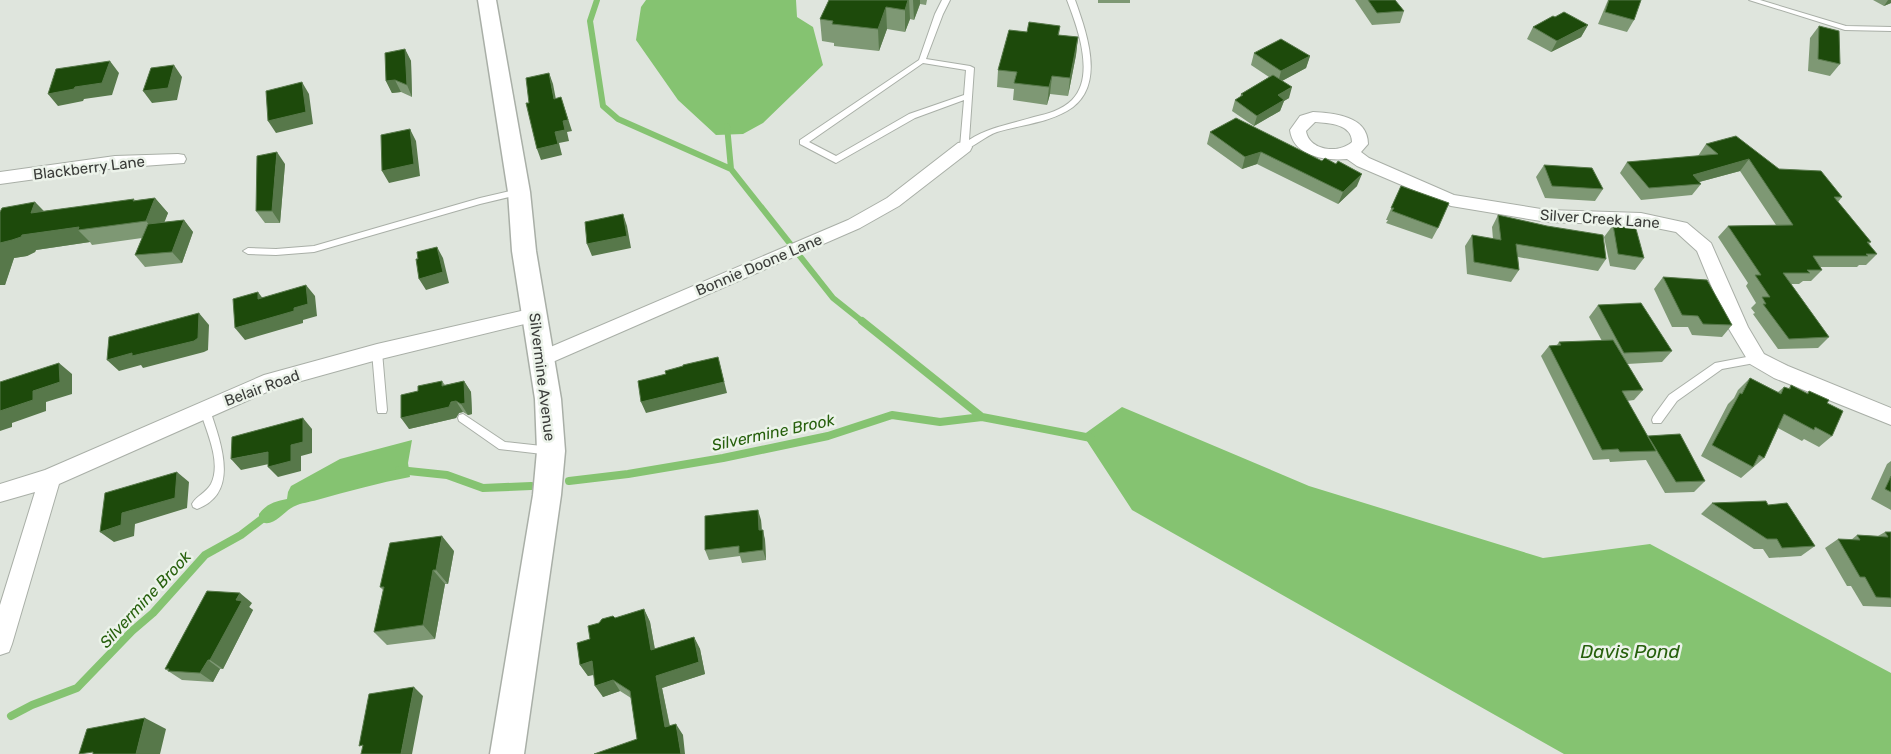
<svg xmlns="http://www.w3.org/2000/svg" width="1891" height="754" viewBox="0 0 1891 754" font-family="Rubik,sans-serif">
	<style>
		.water { fill: #85c371 }
		.lines { fill: none; stroke-linecap: round; stroke-linejoin: round }
		.stream-far1 { stroke: #85c371; stroke-width: 6 }
		.stream { stroke: #85c371; stroke-width: 8 }
		.service-casing { stroke: #a9afa7; stroke-width: 2 }
		.minor-casing { stroke: #a9afa7; stroke-width: 2 }
		.tertiary-casing { stroke: #a9afa7; stroke-width: 3 }
		.service { fill: #fff; fill-rule: evenodd }
		.minor { fill: #fff; fill-rule: evenodd }
		.tertiary { fill: #fff; fill-rule: evenodd }
		.wall { fill: #7e9874 }
		.shaded-wall { fill: #57784a }
		.building { fill: #1d4a0b; stroke: #57784a }
		.labels { text-anchor: middle; stroke-width: 5; stroke-linejoin: round; paint-order: stroke }
		.street-label { font-size: 15px; fill: #3a3c39; stroke: #ecf3ea }
		.water-label { font-size: 16px; font-style: italic; fill: #27600d; stroke: #ecf3ea }
		.near-water-label { font-size: 19px; font-style: italic; fill: #27600d; stroke: #ecf3ea }
	</style>
	<rect width="100%" height="100%" fill="#dfe5dd"/>
	<path class="water" d="M 646,0 L 796,0 L 797,17 L 813,27 L 823,65 L 763,123 L 743,134 L 716,135 L 678,100 L 636,40 L 641,7 Z
		M 1122,407 L 1309,486 L 1543,558 L 1650,544 L 1891,673 L 1891,754 L 1564,754 L 1132,510 L 1083,435 Z
		M 412,440 L 408,463 L 410,477 C 379,483 348,491 317,500 C 310,502 301,503 295,506 C 284,510 272,531 259,520 L 259,514 C 266,504 276,501 287,499 L 288,492 L 291,486 L 340,459 Z"/>
	<g class="lines">
		<path class="stream-far1" d="M 597,0 L 590,21 L 603,106 L 618,119 L 731,169 L 833,298 L 863,322
			M 727,126 L 731,169"/>
		<path class="stream" d="M 862,321 L 982,417 L 1091,438
			M 399,470 L 447,475 L 483,488 L 531,486
			M 569,481 L 628,474 L 723,458 L 828,436 L 892,415 L 940,422 L 982,417
			M 11,716 L 32,705 L 77,688 L 132,631 L 153,613 L 205,555 L 241,535 L 266,516"/>
		<g class="service-casing">
			<path id="service" d="M 942,0 L 950,0 L 943,14 L 926,59 L 970,66 L 974,68 L 969,140 C 989,127 1011,124 1034,117 C 1047,114 1062,110 1072,100 C 1096,76 1077,26 1067,0 L 1075,0 C 1087,34 1107,88 1067,111 C 1046,123 1020,125 997,132 C 985,136 976,146 964,150 L 960,147 L 964,100 L 915,118 L 836,163 L 800,144 L 800,140 L 919,60 L 935,14 ZM 923,63 L 966,70 L 964,95 L 909,114 L 836,156 L 809,142 Z
				M 1749,0 L 1760,0 L 1846,26 L 1891,27 L 1891,31 L 1845,30 Z
				M 519,189 L 523,192 L 522,194 L 480,204 L 314,252 L 276,255 L 248,254 L 243,251 L 248,248 L 276,249 L 314,246 L 480,198 Z
				M 377,348 L 382,352 L 387,410 L 386,413 L 378,413 L 377,410 L 372,352 Z
				M 1757,355 L 1760,356 L 1762,359 L 1760,362 L 1722,369 L 1677,401 L 1661,423 L 1653,423 L 1652,420 L 1653,417 L 1669,395 L 1715,363 Z
				M 205,406 L 209,407 L 210,410 C 220,441 241,493 197,509 L 193,507 L 192,504 C 196,496 206,493 211,484 C 222,462 206,431 200,410 L 201,407 Z
				M 463,414 L 505,442 L 551,447 L 555,448 L 556,451 L 555,454 L 551,455 L 499,449 L 459,421 L 458,418 L 459,415 Z"/>
		</g>
		<g class="minor-casing">
			<path id="minor" d="M 1313,112 C 1334,113 1368,116 1368,144 L 1361,152 L 1369,158 L 1454,195 L 1547,210 L 1641,213 L 1687,223 L 1711,243 L 1748,327 L 1764,354 L 1788,366 L 1891,408 L 1891,425 L 1774,378 L 1750,364 L 1729,329 L 1697,251 L 1676,232 L 1641,225 L 1547,222 L 1451,206 L 1357,166 L 1347,159 C 1325,161 1293,156 1290,130 L 1300,116 ZM 1315,122 C 1329,123 1352,124 1352,142 C 1339,154 1309,151 1306,131 Z
				M 964,142 L 970,143 L 972,147 L 970,151 L 899,206 L 860,228 L 548,364 L 541,367 L 534,364 L 531,359 L 534,354 L 848,220 L 887,198 L 958,143 Z
				M 178,154 L 184,155 L 186,159 L 184,163 L 115,168 L 0,184 L 0,172 L 115,156 Z
				M 534,308 L 541,310 L 544,315 L 541,320 L 377,360 L 276,388 L 59,484 L 12,644 L 9,652 L 0,655 L 0,605 L 35,492 L 0,502 L 0,484 L 45,470 L 264,375 L 377,344 Z"/>
		</g>
		<g class="tertiary-casing">
			<path id="tertiary" d="M 478,0 L 496,0 L 530,192 L 536,251 L 561,399 L 565,451 L 561,495 L 524,754 L 490,754 L 533,495 L 537,451 L 535,399 L 512,251 L 508,192 Z"/>
		</g>
		<use href="#service" class="service"/>
		<use href="#minor" class="minor"/>
		<use href="#tertiary" class="tertiary"/>
	</g>
	<path class="wall" d="M 829,0 L 927,0 L 926,5 L 920,4 L 914,20 L 910,19 L 905,32 L 887,29 L 879,51 L 834,46 L 834,43 L 822,41 L 820,19 Z
		M 1098,0 L 1130,0 L 1130,3 L 1098,3 Z
		M 1355,0 L 1395,0 L 1404,11 L 1400,23 L 1372,25 Z
		M 1608,0 L 1641,0 L 1634,20 L 1627,32 L 1598,24 Z
		M 1873,0 L 1891,0 L 1891,3 L 1884,6 Z
		M 1555,17 L 1588,25 L 1581,37 L 1551,52 L 1527,39 L 1533,27 Z
		M 1060,26 L 1059,35 L 1078,37 L 1076,55 L 1068,96 L 1050,94 L 1047,105 L 1013,100 L 1014,89 L 997,87 L 998,70 L 1027,32 Z
		M 1819,26 L 1840,64 L 1830,76 L 1808,71 L 1810,38 Z
		M 405,49 L 411,61 L 412,97 L 401,92 L 392,93 L 386,81 Z
		M 1254,53 L 1310,56 L 1306,68 L 1282,81 L 1289,98 L 1284,101 L 1280,111 L 1254,126 L 1232,111 L 1235,100 L 1240,97 L 1241,94 L 1269,77 L 1251,65 Z
		M 1210,132 L 1322,161 L 1357,186 L 1338,204 L 1257,164 L 1242,169 L 1207,144 Z
		M 1706,144 L 1779,169 L 1842,197 L 1838,202 L 1871,242 L 1869,244 L 1877,254 L 1866,265 L 1859,265 L 1857,267 L 1820,267 L 1822,270 L 1811,281 L 1803,281 L 1799,284 L 1791,284 L 1829,337 L 1818,348 L 1778,349 L 1753,314 L 1755,313 L 1751,308 L 1756,303 L 1746,286 L 1748,283 L 1718,237 L 1728,226 L 1776,225 L 1740,171 L 1699,182 L 1701,184 L 1692,195 L 1641,200 L 1620,173 L 1627,162 L 1698,156 Z
		M 285,164 L 280,223 L 265,223 L 256,211 Z
		M 1544,165 L 1603,189 L 1595,201 L 1545,198 L 1536,177 Z
		M 1401,186 L 1438,228 L 1432,239 L 1386,223 L 1388,220 L 1386,220 Z
		M 155,198 L 168,213 L 164,222 L 184,220 L 193,232 L 182,263 L 145,267 L 135,255 L 142,238 L 92,245 L 90,242 L 36,250 L 35,252 L 27,256 L 14,258 L 5,285 L 0,285 L 0,212 L 35,202 L 44,211 Z
		M 1498,215 L 1606,259 L 1598,271 L 1518,257 L 1519,270 L 1511,282 L 1467,274 L 1465,246 L 1472,235 L 1493,239 L 1492,227 Z
		M 1613,225 L 1644,258 L 1635,270 L 1610,266 L 1604,237 Z
		M 1663,277 L 1732,325 L 1722,337 L 1692,335 L 1688,327 L 1672,327 L 1654,289 Z
		M 1598,305 L 1672,351 L 1662,362 L 1627,364 L 1643,390 L 1634,400 L 1627,401 L 1648,436 L 1705,481 L 1694,492 L 1665,493 L 1646,460 L 1610,462 L 1609,459 L 1593,460 L 1541,356 L 1549,346 L 1557,345 L 1559,342 L 1602,341 L 1589,317 Z
		M 1750,378 L 1778,392 L 1784,387 L 1788,389 L 1791,385 L 1807,393 L 1809,391 L 1827,403 L 1832,436 L 1819,447 L 1804,439 L 1802,441 L 1778,428 L 1764,458 L 1741,478 L 1701,456 L 1728,404 L 1734,398 L 1738,390 Z
		M 442,381 L 445,385 L 464,381 L 471,392 L 472,414 L 468,415 L 463,412 L 459,413 L 456,418 L 409,429 L 418,391 Z
		M 1891,461 L 1891,510 L 1871,499 L 1887,464 Z
		M 1712,503 L 1768,505 L 1815,546 L 1801,556 L 1769,558 L 1763,549 L 1754,549 L 1701,514 Z
		M 761,520 L 762,530 L 765,540 L 766,560 L 742,563 L 740,556 L 709,560 L 705,550 Z
		M 1885,532 L 1891,532 L 1891,607 L 1863,606 L 1851,586 L 1847,586 L 1825,548 L 1838,539 L 1851,540 L 1857,535 L 1878,536 Z
		M 454,551 L 448,584 L 445,584 L 435,639 L 387,645 L 374,632 L 383,590 L 380,587 Z
		M 252,603 L 249,607 L 253,610 L 223,669 L 220,669 L 213,682 L 182,680 L 165,669 Z
		M 644,609 L 650,622 L 655,649 L 694,637 L 700,649 L 705,674 L 662,688 L 670,726 L 683,735 L 637,739 L 631,698 L 620,691 L 603,697 L 594,675 L 588,676 L 580,665 L 590,639 L 615,618 Z"/>
	<path class="shaded-wall" d="M 908,0 L 909,0 L 910,19 L 905,32 L 905,10 Z
		M 913,0 L 920,0 L 920,4 L 914,20 Z
		M 1888,0 L 1891,0 L 1891,3 L 1884,6 Z
		M 886,7 L 887,29 L 879,51 L 878,29 Z
		M 1588,25 L 1581,37 L 1551,52 L 1557,41 Z
		M 1078,37 L 1076,55 L 1068,96 L 1070,78 Z
		M 405,49 L 411,61 L 412,97 L 407,85 Z
		M 1310,56 L 1306,68 L 1278,83 L 1281,71 Z
		M 110,61 L 119,73 L 112,95 L 84,99 L 83,101 L 58,106 L 48,94 L 75,87 Z
		M 174,65 L 182,77 L 177,100 L 152,103 L 143,91 Z
		M 549,73 L 553,84 L 558,110 L 554,99 Z
		M 1052,76 L 1050,94 L 1047,105 L 1049,87 Z
		M 395,80 L 401,92 L 392,93 L 386,81 Z
		M 302,82 L 309,94 L 313,124 L 276,133 L 268,121 Z
		M 1292,87 L 1289,98 L 1284,101 L 1280,111 L 1254,126 L 1257,116 L 1278,95 Z
		M 561,97 L 572,131 L 567,132 L 569,141 L 559,143 L 562,155 L 541,160 L 537,149 L 555,132 L 563,121 Z
		M 410,129 L 416,141 L 420,176 L 389,183 L 382,171 Z
		M 277,152 L 285,164 L 280,223 L 272,211 Z
		M 1261,152 L 1257,164 L 1242,169 L 1245,157 Z
		M 1749,159 L 1740,171 L 1688,185 L 1693,175 Z
		M 1362,174 L 1357,186 L 1338,204 L 1343,192 Z
		M 155,198 L 168,213 L 159,236 L 146,221 Z
		M 35,202 L 49,217 L 31,213 Z
		M 623,214 L 627,226 L 631,248 L 592,256 L 587,244 Z
		M 184,220 L 193,232 L 182,263 L 172,252 Z
		M 79,227 L 78,230 L 90,242 L 36,250 L 35,252 L 27,256 L 14,258 L 5,285 L 0,285 L 0,243 L 22,235 Z
		M 437,247 L 443,258 L 449,283 L 426,290 L 419,279 Z
		M 306,285 L 315,296 L 317,316 L 303,320 L 303,323 L 245,340 L 235,328 L 294,308 Z
		M 258,292 L 267,304 L 258,299 Z
		M 199,313 L 209,325 L 208,350 L 204,352 L 143,368 L 141,365 L 119,371 L 107,360 Z
		M 718,357 L 727,393 L 646,413 L 641,402 Z
		M 59,363 L 72,374 L 72,394 L 46,402 L 46,411 L 12,423 L 12,427 L 0,431 L 0,411 L 33,391 Z
		M 464,381 L 471,392 L 472,414 L 468,415 L 461,404 Z
		M 456,401 L 463,412 L 459,413 L 456,418 L 409,429 L 401,418 Z
		M 303,418 L 312,429 L 312,453 L 301,456 L 301,471 L 278,477 L 268,467 L 291,445 Z
		M 268,452 L 278,462 L 241,470 L 231,459 Z
		M 177,472 L 189,482 L 187,508 L 135,524 L 134,536 L 114,542 L 100,532 L 122,513 Z
		M 758,510 L 761,520 L 762,541 L 759,530 Z
		M 763,530 L 765,540 L 766,560 L 763,550 Z
		M 442,536 L 454,551 L 448,584 L 436,570 Z
		M 433,570 L 445,584 L 435,639 L 423,625 Z
		M 240,593 L 252,603 L 249,607 L 253,610 L 223,669 L 210,660 L 236,600 Z
		M 644,609 L 650,622 L 657,662 L 651,650 Z
		M 694,637 L 700,649 L 705,674 L 662,688 L 672,738 L 665,727 L 656,676 Z
		M 208,660 L 220,669 L 213,682 L 200,673 Z
		M 592,661 L 600,673 L 588,676 L 580,665 Z
		M 613,680 L 620,691 L 603,697 L 595,686 Z
		M 414,687 L 423,696 L 412,754 L 401,754 Z
		M 145,718 L 166,729 L 160,754 L 136,754 Z
		M 676,724 L 683,735 L 685,754 L 681,754 Z"/>
	<path class="building" d="M 829,0 L 908,0 L 905,10 L 886,7 L 878,29 L 832,24 L 833,21 L 820,19 Z
		M 1368,0 L 1395,0 L 1404,11 L 1377,13 Z
		M 1609,0 L 1641,0 L 1634,20 L 1605,12 Z
		M 1564,12 L 1588,25 L 1557,41 L 1533,27 L 1553,16 L 1555,17 Z
		M 1029,22 L 1060,26 L 1058,35 L 1078,37 L 1070,78 L 1052,76 L 1049,87 L 1014,83 L 1017,72 L 998,70 L 1009,30 L 1027,32 Z
		M 1819,26 L 1839,31 L 1840,64 L 1818,59 Z
		M 1281,39 L 1310,56 L 1281,71 L 1254,53 Z
		M 405,49 L 407,85 L 395,80 L 386,81 L 385,53 Z
		M 110,61 L 102,83 L 75,87 L 74,89 L 48,94 L 56,69 Z
		M 174,65 L 168,88 L 143,91 L 151,68 Z
		M 549,73 L 554,99 L 561,97 L 568,120 L 563,121 L 565,130 L 555,132 L 558,144 L 537,149 L 526,103 L 529,103 L 526,78 Z
		M 1273,75 L 1292,87 L 1278,95 L 1284,100 L 1257,116 L 1235,100 L 1243,95 L 1241,94 Z
		M 302,82 L 306,112 L 268,121 L 266,91 Z
		M 1236,118 L 1322,161 L 1325,158 L 1336,164 L 1338,161 L 1362,174 L 1343,192 L 1261,152 L 1245,157 L 1210,132 Z
		M 410,129 L 414,164 L 382,171 L 381,135 Z
		M 1736,136 L 1779,169 L 1821,171 L 1842,197 L 1834,197 L 1871,242 L 1867,242 L 1877,254 L 1866,254 L 1868,256 L 1813,256 L 1822,270 L 1807,270 L 1810,273 L 1783,273 L 1829,337 L 1789,339 L 1763,304 L 1766,304 L 1762,297 L 1770,297 L 1755,275 L 1761,275 L 1728,226 L 1793,225 L 1749,159 L 1693,175 L 1701,184 L 1649,188 L 1627,162 L 1718,154 L 1706,144 Z
		M 277,152 L 272,211 L 256,211 L 257,156 Z
		M 1544,165 L 1592,168 L 1603,189 L 1552,186 Z
		M 1401,186 L 1449,203 L 1438,228 L 1392,211 L 1394,208 L 1391,208 Z
		M 155,198 L 146,221 L 78,230 L 79,227 L 22,235 L 21,237 L 12,240 L 0,243 L 0,212 L 2,208 L 35,202 L 31,213 L 134,199 L 133,201 Z
		M 623,214 L 627,236 L 587,244 L 585,222 Z
		M 1498,215 L 1547,226 L 1603,235 L 1606,259 L 1516,244 L 1519,270 L 1474,262 L 1472,235 L 1501,240 Z
		M 184,220 L 172,252 L 135,255 L 148,224 Z
		M 1613,225 L 1636,229 L 1644,258 L 1618,254 Z
		M 437,247 L 443,272 L 419,279 L 416,259 L 418,259 L 417,252 Z
		M 1663,277 L 1707,280 L 1732,325 L 1703,324 L 1698,316 L 1682,315 Z
		M 306,285 L 308,304 L 294,308 L 294,311 L 235,328 L 233,299 L 258,292 L 258,299 Z
		M 1641,303 L 1672,351 L 1624,353 L 1598,305 Z
		M 199,313 L 198,338 L 194,341 L 132,356 L 132,353 L 107,360 L 109,337 Z
		M 1613,340 L 1643,390 L 1622,391 L 1656,451 L 1620,452 L 1618,449 L 1602,450 L 1549,346 L 1561,345 L 1559,342 Z
		M 718,357 L 724,382 L 641,402 L 638,381 L 666,374 L 665,371 L 683,366 L 683,365 Z
		M 59,363 L 60,382 L 33,391 L 33,400 L 0,411 L 0,382 Z
		M 1750,378 L 1781,394 L 1784,387 L 1790,389 L 1791,385 L 1808,394 L 1809,391 L 1829,400 L 1827,403 L 1843,411 L 1832,436 L 1815,427 L 1814,430 L 1784,414 L 1764,458 L 1759,455 L 1753,467 L 1712,445 L 1740,393 L 1742,394 Z
		M 442,381 L 442,386 L 464,381 L 465,403 L 461,404 L 456,401 L 451,402 L 449,407 L 401,418 L 401,395 L 418,391 L 418,386 Z
		M 303,418 L 303,442 L 291,445 L 291,461 L 268,467 L 268,452 L 231,459 L 232,437 Z
		M 1680,434 L 1705,481 L 1676,482 L 1648,436 Z
		M 177,472 L 175,498 L 122,513 L 121,525 L 100,532 L 105,493 Z
		M 1891,476 L 1891,492 L 1885,489 Z
		M 1766,501 L 1768,505 L 1787,503 L 1815,546 L 1782,548 L 1777,539 L 1767,539 L 1712,503 Z
		M 758,510 L 759,530 L 763,530 L 763,550 L 739,553 L 739,546 L 705,550 L 705,516 Z
		M 1885,532 L 1891,532 L 1891,598 L 1876,597 L 1865,577 L 1860,577 L 1838,539 L 1860,540 L 1857,535 L 1888,537 Z
		M 442,536 L 436,570 L 433,570 L 423,625 L 374,632 L 384,587 L 380,587 L 390,543 Z
		M 207,591 L 240,593 L 236,600 L 242,601 L 210,660 L 208,660 L 200,673 L 168,671 L 169,669 L 165,669 Z
		M 644,609 L 651,650 L 694,637 L 699,662 L 656,676 L 665,727 L 676,724 L 681,754 L 594,754 L 637,739 L 630,691 L 613,680 L 595,686 L 592,661 L 580,665 L 577,643 L 590,639 L 588,626 L 599,623 L 602,619 L 613,616 L 615,618 Z
		M 414,687 L 401,754 L 361,754 L 363,745 L 359,746 L 369,694 Z
		M 145,718 L 136,754 L 93,754 L 93,752 L 79,754 L 87,729 Z"/>
	<g class="labels">
		<g class="street-label">
			<text transform="translate(89 168) rotate(-7)" y="5">Blackberry Lane</text>
			<text transform="translate(1600 219) rotate(4)" y="5">Silver Creek Lane</text>
			<text transform="translate(759 265) rotate(-23)" y="5">Bonnie Doone Lane</text>
			<text transform="translate(542 377) rotate(83)" y="5">Silvermine Avenue</text>
			<text transform="translate(262 388) rotate(-20)" y="5">Belair Road</text>
		</g>
		<g class="water-label">
			<text transform="translate(773 432) rotate(-12)" y="6">Silvermine Brook</text>
			<text transform="translate(145 599) rotate(-47)" y="6">Silvermine Brook</text>
		</g>
		<g class="near-water-label">
			<text x="1630" y="658">Davis Pond</text>
		</g>
	</g>
</svg>
